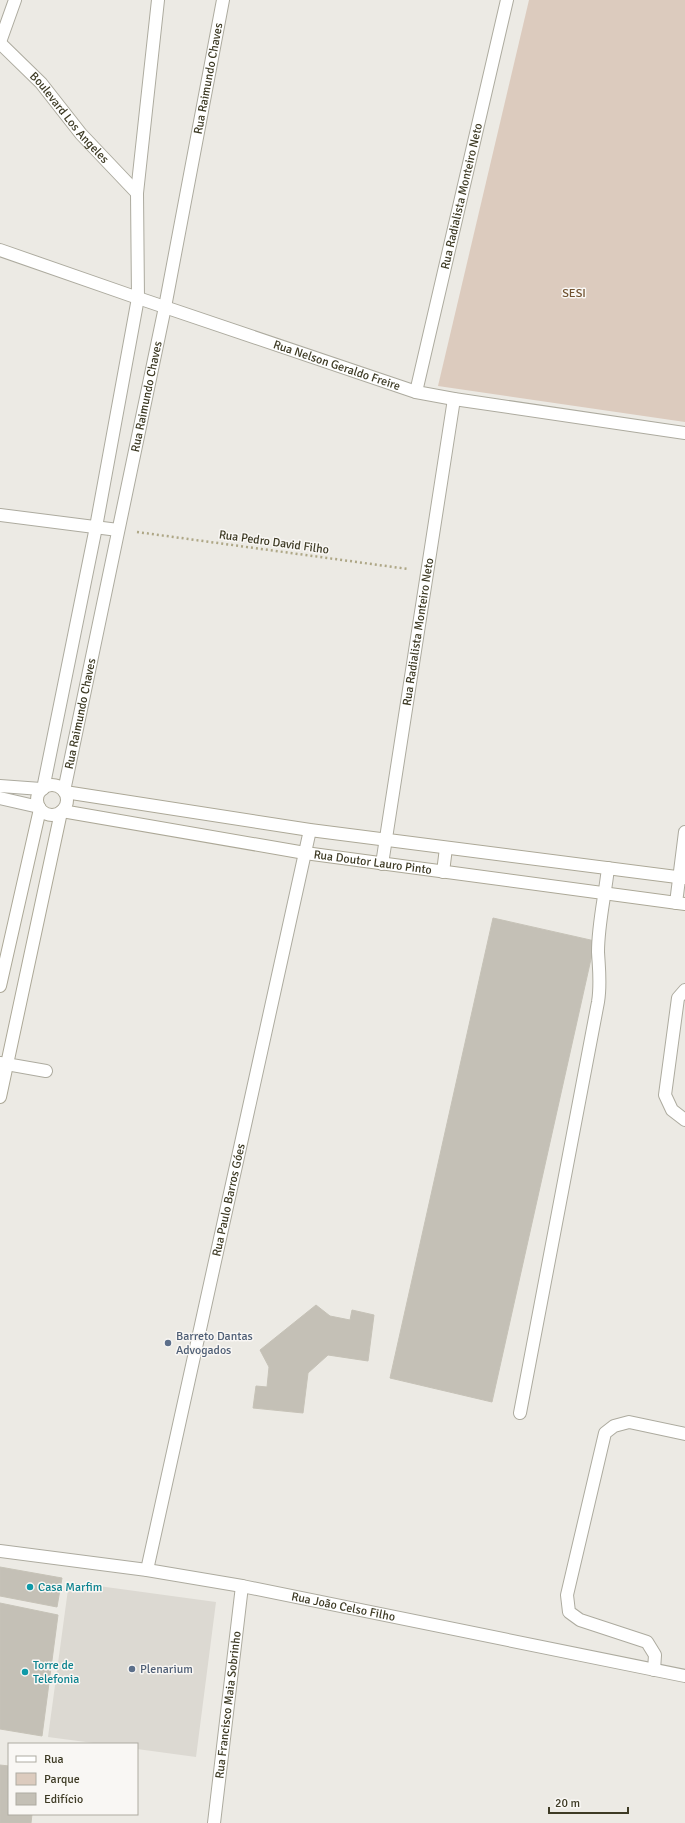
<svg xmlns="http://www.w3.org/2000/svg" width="685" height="1823" viewBox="0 0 685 1823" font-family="Signika,sans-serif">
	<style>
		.built { fill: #dcd9d2 }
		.green { fill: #dccbbe }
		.building { fill: #c4c0b6; stroke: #c6c2b7 }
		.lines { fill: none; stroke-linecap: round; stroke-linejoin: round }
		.lane-casing { stroke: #adab9f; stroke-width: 14 }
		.street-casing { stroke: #adab9f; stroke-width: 14 }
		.secondary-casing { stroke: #aca897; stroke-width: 14 }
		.path { stroke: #aea786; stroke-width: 2.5; stroke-dasharray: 2 3; stroke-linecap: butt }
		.lane { stroke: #fff; stroke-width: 12 }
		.street { stroke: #fff; stroke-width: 12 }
		.secondary { stroke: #fff; stroke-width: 12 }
		.service-dot { fill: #5c6f8a; stroke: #f9f7f4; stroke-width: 1.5 }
		.culture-dot { fill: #0f9aa8; stroke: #f9f7f4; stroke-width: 1.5 }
		.labels { text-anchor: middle; stroke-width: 3; stroke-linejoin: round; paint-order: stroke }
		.street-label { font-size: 12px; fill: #3d3a24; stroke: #f9f7f4 }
		.park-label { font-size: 12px; fill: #715331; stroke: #f9f7f4 }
		.service-label { font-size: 12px; fill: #4e5e75; stroke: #f9f7f4; text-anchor: start }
		.culture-label { font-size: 12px; fill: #0d838f; stroke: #f9f7f4; text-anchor: start }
	</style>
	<rect width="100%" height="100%" fill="#eceae4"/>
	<path class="built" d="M 69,1582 L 216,1602 L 196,1757 L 137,1749 L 137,1744 L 101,1744 L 48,1737 Z"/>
	<path class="green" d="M 529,0 L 685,0 L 685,422 L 438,386 Z"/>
	<path class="building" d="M 493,918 L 595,941 L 492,1402 L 390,1378 Z
		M 316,1305 L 330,1316 L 350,1320 L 352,1310 L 374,1315 L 368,1361 L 328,1355 L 308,1373 L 303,1413 L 253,1408 L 256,1386 L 267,1387 L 269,1367 L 260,1350 Z
		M 0,1567 L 62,1578 L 57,1607 L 0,1596 Z
		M 0,1603 L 58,1615 L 42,1736 L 0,1729 Z
		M 0,1765 L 9,1766 L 9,1814 L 32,1814 L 31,1823 L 0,1823 Z"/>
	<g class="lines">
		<g class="lane-casing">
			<path id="lane" d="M 685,990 L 678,998 L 665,1095 L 672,1110 L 685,1120
				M 0,1063 L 46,1071
				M 520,1413 L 598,1002 C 601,984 599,970 598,952 C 598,924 605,896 608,868
				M 654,1670 L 655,1655 L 647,1642 L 580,1620 L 569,1612 L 567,1595 L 605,1433 L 614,1426 L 629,1422 L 685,1434"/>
		</g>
		<g class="street-casing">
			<g id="street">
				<path d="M 0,42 L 15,0"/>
				<path id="s1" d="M 0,43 L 41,83 L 81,134 L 137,193"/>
				<path id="s2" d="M 0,250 L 138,298 L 416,392 L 454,399 L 685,433"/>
				<path id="s3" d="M 416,392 L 507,0"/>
				<path d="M 0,515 L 118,530"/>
				<path d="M 0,786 L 41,789"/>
				<path d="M 43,789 L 96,527 L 138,298 L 137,193 L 158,0"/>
				<path id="s4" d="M 64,791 L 165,307 L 223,0"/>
				<path d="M 0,798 L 39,807"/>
				<path id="s5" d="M 382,864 L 454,399"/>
				<path d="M 676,903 L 685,832"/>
				<path id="s6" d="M 0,1551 L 147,1570 L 242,1586 L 685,1676"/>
				<path id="s7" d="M 147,1570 L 310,830"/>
				<path id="s8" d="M 214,1823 L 242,1586"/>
			</g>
		</g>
		<g class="secondary-casing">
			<g id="secondary">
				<circle cx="52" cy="800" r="15"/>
				<path d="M 65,792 L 310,830 L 685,878"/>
				<path id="s9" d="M 62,811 L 305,853 L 685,904"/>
				<path d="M 443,872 L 446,848"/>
				<path d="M 0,986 L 40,809"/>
				<path d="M 0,1097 L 61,812"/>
			</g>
		</g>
		<path class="path" d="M 137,532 L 408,569"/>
		<use href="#lane" class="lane"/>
		<use href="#street" class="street"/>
		<use href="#secondary" class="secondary"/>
	</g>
	<g class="service-dot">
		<circle cx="168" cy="1343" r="4"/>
		<circle cx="132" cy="1669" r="4"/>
	</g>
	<g class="culture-dot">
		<circle cx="30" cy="1587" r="4"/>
		<circle cx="25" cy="1672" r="4"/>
	</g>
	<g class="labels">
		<g class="street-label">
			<text dy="4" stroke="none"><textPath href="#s4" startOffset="727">Rua Raimundo Chaves</textPath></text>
			<text dy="4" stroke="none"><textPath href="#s1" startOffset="102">Boulevard Los Angeles</textPath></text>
			<text dy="4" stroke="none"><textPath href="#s3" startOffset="201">Rua Radialista Monteiro Neto</textPath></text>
			<text dy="4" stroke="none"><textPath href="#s2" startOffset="356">Rua Nelson Geraldo Freire</textPath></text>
			<text dy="4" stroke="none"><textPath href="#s4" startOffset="403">Rua Raimundo Chaves</textPath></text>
			<text transform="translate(274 542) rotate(8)" y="4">Rua Pedro David Filho</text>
			<text dy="4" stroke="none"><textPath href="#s5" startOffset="235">Rua Radialista Monteiro Neto</textPath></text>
			<text dy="4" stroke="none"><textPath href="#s4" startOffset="79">Rua Raimundo Chaves</textPath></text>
			<text dy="4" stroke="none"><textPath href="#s9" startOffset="315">Rua Doutor Lauro Pinto</textPath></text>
			<text dy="4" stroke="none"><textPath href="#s7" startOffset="379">Rua Paulo Barros Góes</textPath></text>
			<text dy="4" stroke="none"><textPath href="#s6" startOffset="348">Rua João Celso Filho</textPath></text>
			<text dy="4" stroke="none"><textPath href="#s8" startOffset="119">Rua Francisco Maia Sobrinho</textPath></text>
		</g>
		<g class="park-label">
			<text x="574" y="297">SESI</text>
		</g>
		<g class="service-label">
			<text x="176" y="1340">Barreto Dantas<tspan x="176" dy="14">Advogados</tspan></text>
			<text x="140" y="1673">Plenarium</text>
		</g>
		<g class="culture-label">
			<text x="38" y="1591">Casa Marfim</text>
			<text x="33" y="1669">Torre de<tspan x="33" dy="14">Telefonia</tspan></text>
		</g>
	</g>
	<rect x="8" y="1743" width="130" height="72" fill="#f9f7f4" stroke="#aeaba1"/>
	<rect x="16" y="1756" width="20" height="6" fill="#ffffff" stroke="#aeaba1"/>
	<text x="44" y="1763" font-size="12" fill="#3d3a24">Rua</text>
	<rect x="16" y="1773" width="20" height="12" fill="#dccbbe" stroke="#aeaba1"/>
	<text x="44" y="1783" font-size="12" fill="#3d3a24">Parque</text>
	<rect x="16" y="1793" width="20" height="12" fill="#c4c0b6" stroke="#aeaba1"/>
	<text x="44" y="1803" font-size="12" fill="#3d3a24">Edifício</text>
	<path d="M549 1807v6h79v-6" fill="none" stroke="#3d3a24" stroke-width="2"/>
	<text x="555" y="1807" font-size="12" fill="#3d3a24" stroke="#f9f7f4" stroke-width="3" paint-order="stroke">20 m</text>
</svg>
